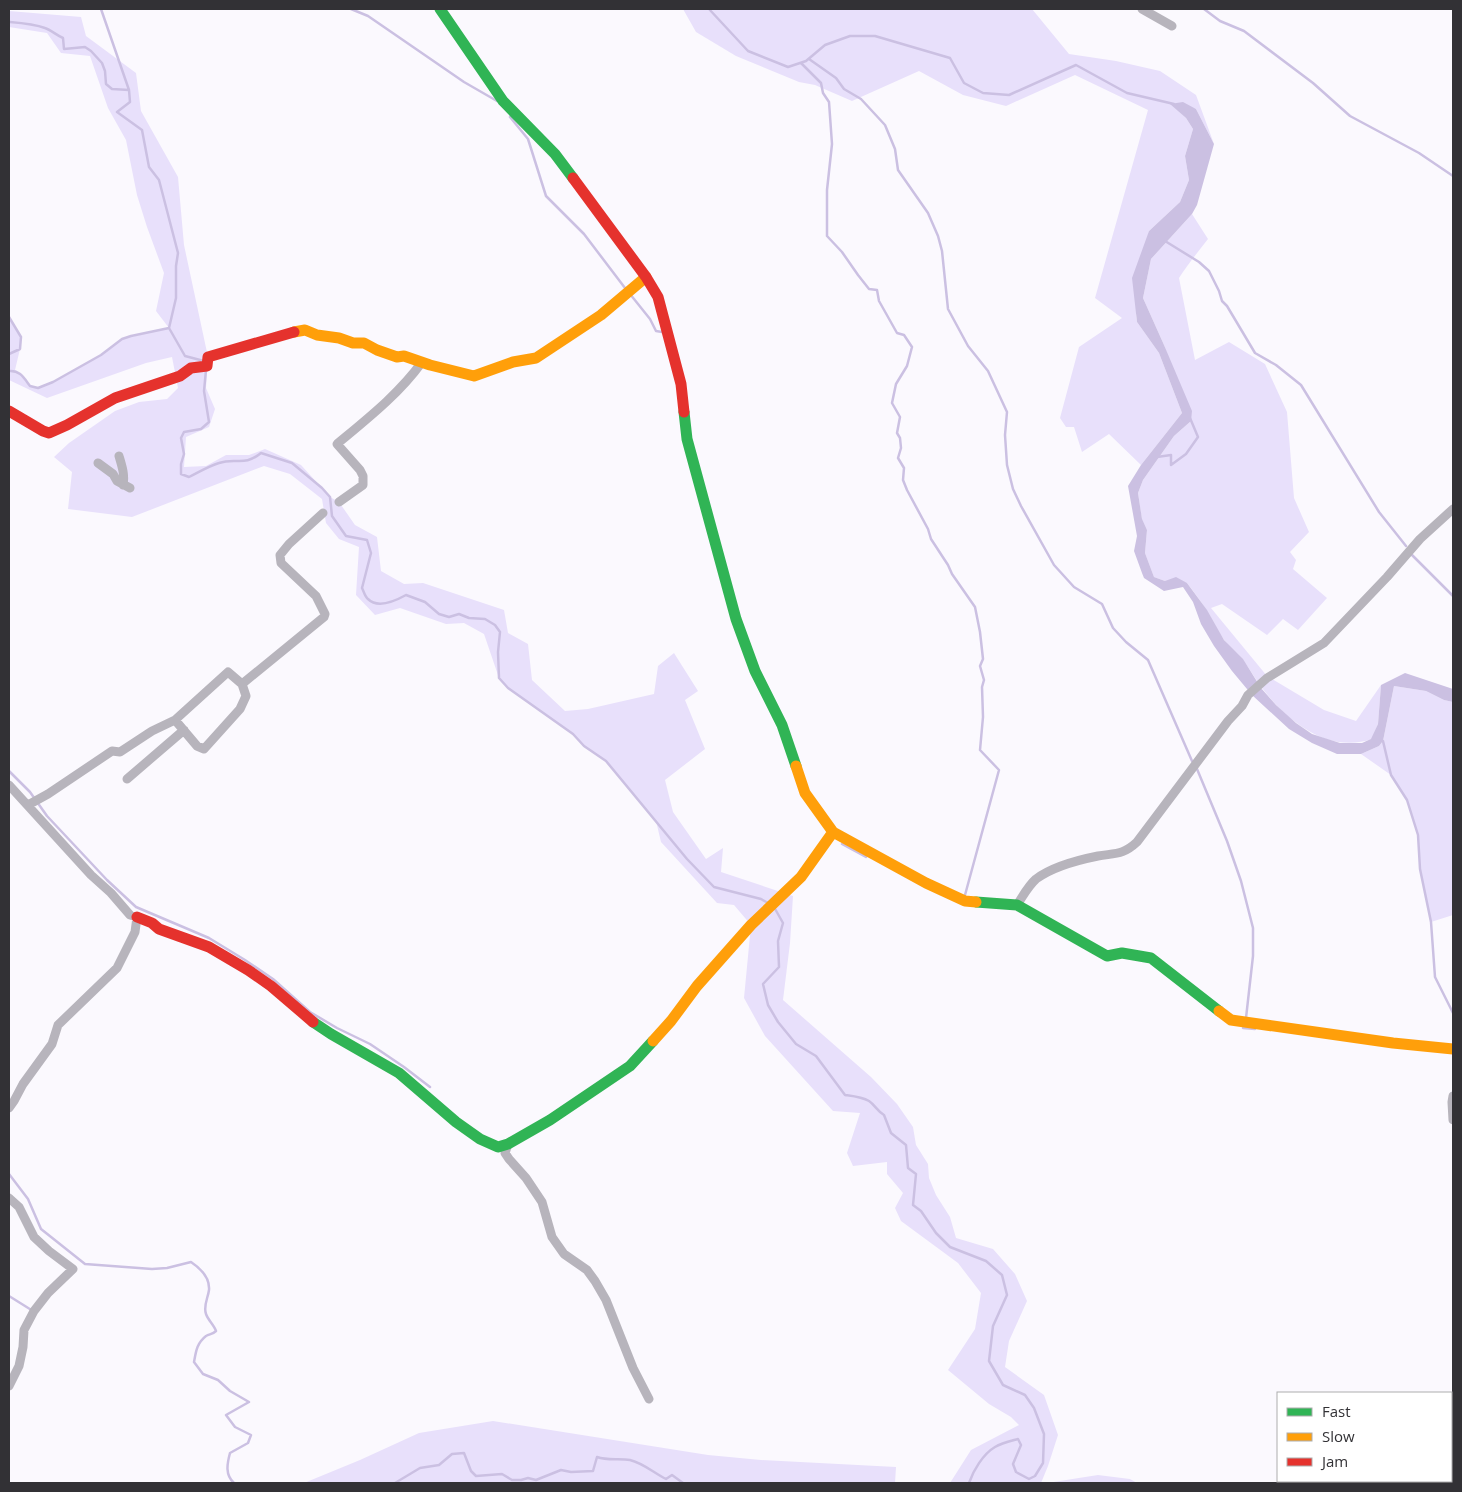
<svg xmlns="http://www.w3.org/2000/svg" width="1462" height="1492" viewBox="0 0 1462 1492" font-family="'Open Sans',sans-serif">
	<style>
		.green { fill: #e8e0fb }
		.water { fill: #cbc0e2 }
		.lines { fill: none; stroke-linecap: round; stroke-linejoin: round }
		.stream { stroke: #cbc0e2; stroke-width: 2.5 }
		.street { stroke: #b7b4bc; stroke-width: 9 }
		.fast { stroke: #30b455; stroke-width: 11 }
		.slow { stroke: #ff9f0a; stroke-width: 11 }
		.jam { stroke: #e5322d; stroke-width: 11 }
	</style>
	<rect width="100%" height="100%" fill="#fbf9fe"/>
	<path class="green" d="M 683,9 L 1032,9 L 1069,54 L 1116,61 L 1160,71 L 1196,95 L 1214,144 L 1196,109 L 1171,104 L 1186,118 L 1193,129 L 1185,156 L 1189,180 L 1180,202 L 1149,231 L 1136,315 L 1137,322 L 1159,353 L 1182,413 L 1141,465 L 1109,434 L 1082,452 L 1074,427 L 1066,427 L 1060,418 L 1079,347 L 1122,318 L 1095,298 L 1148,110 L 1075,75 L 1006,106 L 963,95 L 919,71 L 852,101 L 815,85 L 799,82 L 736,56 L 696,32 Z
		M 9,11 L 81,17 L 86,36 L 136,73 L 141,111 L 178,177 L 184,245 L 208,357 L 206,388 L 215,409 L 209,427 L 186,437 L 184,467 L 206,466 L 226,455 L 249,455 L 265,449 L 301,465 L 330,497 L 339,502 L 355,525 L 377,537 L 381,571 L 404,584 L 423,583 L 504,610 L 508,633 L 528,644 L 532,680 L 565,711 L 588,709 L 654,694 L 658,666 L 674,653 L 698,691 L 685,700 L 705,749 L 665,780 L 673,812 L 706,859 L 723,848 L 721,872 L 793,896 L 790,943 L 783,1000 L 871,1077 L 897,1104 L 913,1127 L 916,1145 L 928,1164 L 929,1178 L 936,1195 L 950,1217 L 956,1238 L 993,1249 L 1015,1274 L 1027,1301 L 1009,1341 L 1005,1367 L 1044,1395 L 1058,1435 L 1048,1466 L 1041,1483 L 950,1483 L 971,1450 L 1019,1425 L 1011,1417 L 989,1404 L 948,1370 L 975,1329 L 981,1293 L 958,1263 L 901,1221 L 895,1208 L 903,1193 L 887,1174 L 887,1162 L 853,1166 L 847,1153 L 860,1113 L 833,1111 L 765,1036 L 744,998 L 751,925 L 734,905 L 717,903 L 661,842 L 656,821 L 606,761 L 584,746 L 573,734 L 508,688 L 499,678 L 484,634 L 464,623 L 446,624 L 400,608 L 375,615 L 356,595 L 359,547 L 339,539 L 326,523 L 322,499 L 290,474 L 264,466 L 132,517 L 68,509 L 72,472 L 54,457 L 69,443 L 115,411 L 139,402 L 167,399 L 178,388 L 172,357 L 146,363 L 47,398 L 9,380 L 9,319 L 11,319 L 21,337 L 20,349 L 15,370 L 22,375 L 30,386 L 38,388 L 53,382 L 101,355 L 122,339 L 169,328 L 156,311 L 164,273 L 147,227 L 137,195 L 126,140 L 108,108 L 90,56 L 61,53 L 47,33 L 9,27 Z
		M 1192,214 L 1208,239 C 1198,252 1188,264 1179,278 L 1195,360 L 1229,342 L 1265,364 L 1287,412 L 1294,498 L 1309,532 L 1290,552 L 1296,560 L 1293,569 L 1327,598 L 1298,630 L 1283,619 L 1267,635 L 1222,604 L 1211,608 L 1267,676 L 1324,710 L 1356,721 L 1381,685 L 1378,724 L 1372,739 C 1328,754 1287,721 1262,688 C 1255,679 1250,669 1243,660 C 1238,653 1230,648 1225,641 C 1218,632 1213,620 1207,611 C 1201,601 1194,592 1187,583 L 1165,581 L 1154,577 L 1145,553 L 1147,530 L 1142,520 L 1138,493 L 1143,480 L 1174,436 L 1191,421 L 1164,345 L 1143,298 L 1151,259 Z
		M 1394,686 L 1426,691 L 1444,700 L 1453,702 L 1453,915 L 1431,922 L 1420,869 L 1418,835 L 1407,800 L 1391,775 L 1361,754 L 1379,746 L 1383,741 Z
		M 493,1421 L 708,1455 L 761,1460 L 896,1467 L 895,1483 L 304,1483 L 360,1460 L 419,1433 Z
		M 1098,1475 L 1130,1479 L 1137,1483 L 1047,1483 Z"/>
	<path class="water" d="M 1183,102 L 1196,109 L 1214,144 L 1197,205 L 1192,214 L 1151,259 L 1143,298 L 1164,345 L 1192,411 L 1191,421 L 1174,436 L 1143,480 L 1138,493 L 1142,519 L 1147,530 L 1145,553 L 1154,577 L 1165,581 L 1176,577 L 1187,583 L 1207,610 L 1224,640 L 1243,659 L 1261,688 L 1276,705 L 1296,723 L 1312,734 L 1340,743 L 1362,743 L 1371,739 L 1378,724 L 1381,685 L 1405,673 L 1453,689 L 1453,702 L 1444,700 L 1426,691 L 1394,686 L 1383,741 L 1379,746 L 1361,754 L 1337,754 L 1312,743 L 1289,729 L 1252,695 L 1232,671 L 1214,646 L 1201,624 L 1193,602 L 1183,587 L 1164,591 L 1144,578 L 1142,573 L 1134,551 L 1137,536 L 1128,486 L 1141,465 L 1182,413 L 1159,353 L 1137,322 L 1132,278 L 1149,231 L 1180,202 L 1189,180 L 1185,156 L 1193,129 L 1186,118 L 1170,104 Z
		M 1453,1456 L 1453,1483 L 1351,1483 L 1360,1481 L 1451,1481 L 1451,1457 Z"/>
	<g class="lines">
		<path class="stream" d="M 101,9 L 129,90
			M 351,9 L 368,16 L 464,82 L 497,101
			M 709,9 L 748,51 L 788,67 L 806,61 L 825,45 L 850,36 L 875,36 L 950,58 L 964,83 L 983,93 L 1009,95 L 1076,65 L 1127,93 L 1174,104
			M 1204,9 L 1220,21 L 1244,31 L 1313,83 L 1350,116 L 1419,153 L 1453,176
			M 9,22 C 21,23 34,24 45,28 C 51,30 56,35 63,38 L 64,49 L 85,47 L 91,51 L 102,63 L 105,71 L 106,84 L 112,89 L 129,90 L 130,102 L 117,112 L 142,130 L 149,167 L 159,180 L 178,253 L 176,266 L 176,298 L 169,328 L 185,356 L 204,361
			M 809,59 L 836,78 L 844,89 L 861,99 L 885,125 L 895,149 L 898,170 L 928,213 L 938,236 L 942,251 L 948,309 L 968,346 L 988,371 L 1007,412 L 1005,435 L 1007,465 L 1013,489 L 1021,506 L 1054,565 L 1074,587 L 1102,604 L 1113,628 L 1126,642 L 1148,660 L 1192,761
			M 801,63 L 821,83 L 823,93 L 829,102 L 832,144 L 827,190 L 827,236 L 842,252 L 858,275 L 869,289 L 877,290 L 879,301 L 897,333 L 904,335 L 912,347 L 907,366 L 896,384 L 892,403 L 900,417 L 897,433 L 900,438 L 901,448 L 898,458 L 904,468 L 903,480 L 907,490 L 928,529 L 931,539 L 948,565 L 952,574 L 975,607 L 980,632 L 983,659 L 980,666 L 984,680 L 982,687 L 983,717 L 980,750 L 999,770 L 965,895
			M 510,117 L 528,139 L 546,196 L 584,234 L 625,288
			M 1165,241 L 1199,262 L 1209,271 L 1219,291 L 1222,301 L 1227,306 L 1255,353 L 1276,365 L 1301,385 L 1379,512 L 1406,546
			M 630,294 L 650,319 L 656,331 L 662,332
			M 9,317 L 21,337 L 20,349 L 9,354
			M 206,370 L 204,391 L 209,422 L 201,429 L 184,432 L 181,438 L 184,454 L 181,464 L 181,474 L 189,477 C 199,472 209,466 219,463 C 236,457 244,467 261,453 L 292,463 L 322,488 L 330,497 L 332,516 L 346,536 L 367,540 L 371,553 L 362,588 C 364,592 365,597 368,599 C 378,609 397,600 406,595 L 425,602 L 439,614 L 449,617 L 459,614 L 469,618 L 485,619 L 495,625 L 500,632 L 498,652 L 499,678 L 508,688 L 573,734 L 584,746 L 606,761 L 687,859 L 714,887 L 761,899 L 768,903
			M 9,371 C 20,370 24,378 30,386 L 38,388 L 53,382 L 101,355 L 122,339 L 131,336 L 169,328
			M 1157,457 L 1171,455 L 1171,465 L 1186,454 L 1198,437 L 1190,418
			M 1412,555 L 1453,596
			M 1381,740 L 1383,741 L 1391,775 L 1407,800 L 1418,835 L 1420,869 L 1431,922 L 1435,977 L 1453,1013
			M 1197,769 L 1227,841 L 1241,881 L 1253,928 L 1253,956 L 1246,1018
			M 9,771 L 30,792 L 47,816 L 107,880 L 136,907 L 209,938 L 245,960 L 273,979 L 310,1012 L 337,1028 L 370,1044 L 404,1067 L 430,1087
			M 842,844 L 866,857
			M 774,907 L 783,923 L 778,941 L 779,967 L 763,984 L 768,1005 L 778,1022 L 796,1044 L 816,1056 L 845,1095 C 852,1096 862,1097 869,1101 C 875,1105 877,1111 884,1115 L 891,1133 L 906,1145 L 908,1168 L 916,1174 L 913,1205 L 921,1211 L 936,1233 L 950,1247 L 986,1261 L 1002,1275 L 1007,1295 L 993,1326 L 989,1361 L 1003,1385 L 1025,1395 L 1034,1408 L 1044,1434 L 1043,1463 L 1035,1476 L 1029,1479 L 1016,1472 L 1013,1464 L 1021,1445 L 1018,1439 C 1011,1441 1002,1443 995,1447 C 983,1454 973,1471 969,1483
			M 1243,1028 L 1255,1029
			M 9,1174 L 28,1199 L 41,1229 L 85,1264 L 152,1269 L 167,1268 L 191,1262 C 200,1268 210,1278 209,1290 C 208,1298 203,1306 206,1314 C 208,1320 214,1325 216,1331 C 213,1334 210,1334 206,1336 C 197,1343 196,1351 194,1362 L 203,1374 L 218,1380 L 230,1391 L 249,1402 L 226,1415 L 235,1427 L 251,1435 L 248,1443 L 230,1453 C 227,1464 225,1475 234,1483
			M 9,1296 L 33,1311
			M 395,1483 L 420,1468 L 439,1465 L 452,1454 L 464,1453 L 471,1471 L 476,1476 L 502,1474 L 512,1480 L 521,1480 L 528,1478 L 536,1480 L 561,1470 L 571,1472 L 593,1471 L 597,1457 C 608,1461 619,1458 630,1460 C 643,1463 654,1473 666,1479 L 672,1475 L 683,1483"/>
		<path class="street" d="M 1142,9 L 1172,26
			M 119,456 C 122,466 125,475 123,485
			M 98,463 L 113,474 L 117,481 L 130,488
			M 339,502 L 363,485 L 363,476 L 360,470 L 337,444 C 367,419 399,394 422,362
			M 175,720 L 197,746 L 204,749 L 240,709 L 246,696 L 242,684
			M 127,779 L 184,730
			M 9,785 L 91,875 L 111,893 L 130,915 L 137,917 L 135,932 L 117,968 L 58,1025 L 52,1044 L 23,1084 L 14,1101 L 9,1108
			M 28,805 L 48,794 L 112,751 L 120,752 L 152,731 L 175,720 L 228,672 L 242,684 L 324,617 L 325,614 L 316,596 L 281,563 L 280,555 L 289,544 L 323,513
			M 1017,905 C 1023,896 1028,886 1036,879 C 1052,867 1078,860 1098,856 C 1116,853 1123,855 1137,842 L 1228,721 L 1242,706 L 1248,695 L 1267,678 L 1324,643 L 1387,577 L 1420,539 L 1453,509
			M 1453,1096 L 1452,1102 L 1453,1120
			M 508,1144 L 505,1153 L 509,1159 L 526,1178 L 542,1202 L 552,1237 L 564,1254 L 587,1270 L 595,1281 L 606,1300 L 633,1368 L 649,1399
			M 9,1198 L 19,1207 L 34,1237 L 49,1251 L 73,1269 L 48,1293 L 34,1311 L 24,1330 L 23,1347 L 19,1366 L 9,1386"/>
		<path class="fast" d="M 440,9 L 503,101 L 555,154 L 573,178
			M 684,412 L 687,439 L 736,619 L 755,671 L 782,725 L 796,766
			M 976,902 L 1017,905 L 1107,956 L 1122,953 L 1151,958 L 1219,1011
			M 313,1022 L 331,1034 L 399,1073 L 456,1122 L 480,1139 L 498,1147 L 508,1144 L 550,1120 L 630,1066 L 653,1041"/>
		<path class="slow" d="M 294,332 L 305,330 L 317,335 L 339,338 L 353,343 L 364,343 L 377,350 L 397,357 L 404,356 L 430,365 L 474,376 L 513,362 L 536,358 L 601,315 L 646,277
			M 796,766 L 805,793 L 833,832 L 926,883 L 965,901 L 976,902
			M 1219,1011 L 1231,1020 L 1393,1043 L 1453,1049
			M 653,1041 L 671,1021 L 697,986 L 751,925 L 801,877 L 833,832"/>
		<path class="jam" d="M 573,178 L 646,277 L 658,297 L 681,384 L 684,412
			M 9,411 L 43,431 L 49,433 L 67,425 L 115,398 L 180,376 L 191,368 L 207,366 L 208,357 L 294,332
			M 137,917 L 152,923 L 159,929 L 209,947 L 248,970 L 271,986 L 313,1022"/>
	</g>
	<rect width="1462" height="1492" fill="none" stroke="#323135" stroke-width="20"/>
	<rect x="1277" y="1392" width="175" height="90" fill="#ffffff" stroke="#adadae"/>
	<rect x="1287" y="1408" width="25" height="8" fill="#30b455" stroke="#adadae"/>
	<text x="1322" y="1417" font-size="15" fill="#323135">Fast</text>
	<rect x="1287" y="1433" width="25" height="8" fill="#ff9f0a" stroke="#adadae"/>
	<text x="1322" y="1442" font-size="15" fill="#323135">Slow</text>
	<rect x="1287" y="1458" width="25" height="8" fill="#e5322d" stroke="#adadae"/>
	<text x="1322" y="1467" font-size="15" fill="#323135">Jam</text>
</svg>
